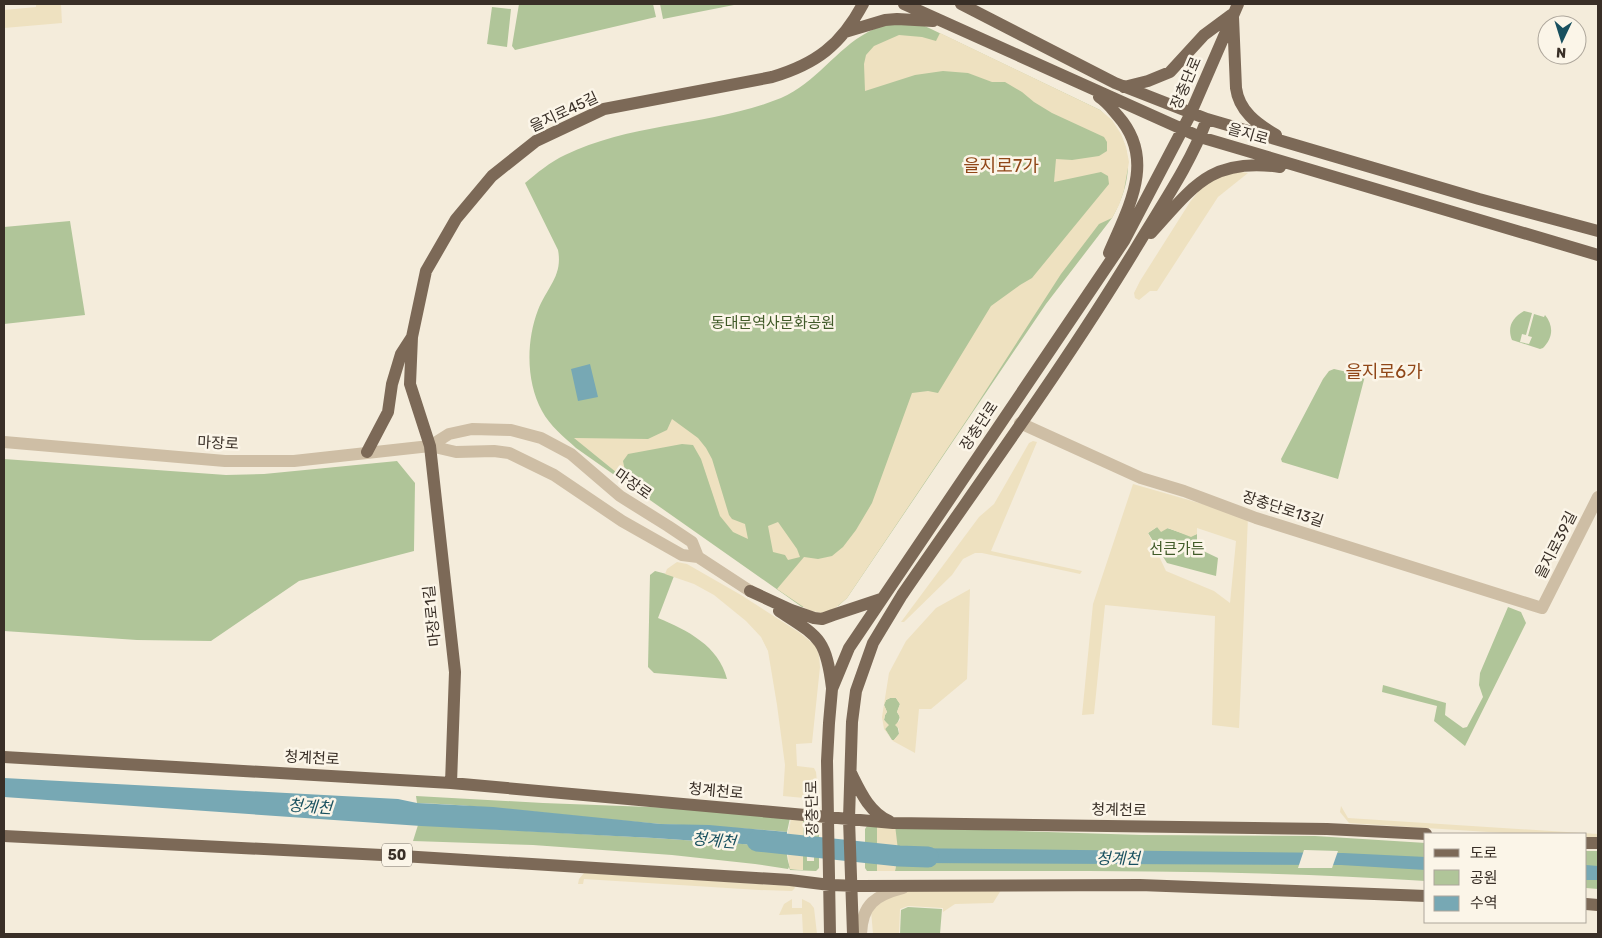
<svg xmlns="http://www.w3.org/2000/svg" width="1602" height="938" viewBox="0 0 1602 938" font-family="Rubik,'Noto Sans KR',sans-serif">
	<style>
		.green { fill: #b0c599; fill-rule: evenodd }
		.plaza { fill: #eee1c0; fill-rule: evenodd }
		.water { fill: #77a8b4 }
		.pier { fill: #f4ecdb }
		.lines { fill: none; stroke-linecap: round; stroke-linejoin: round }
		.river { stroke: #77a8b4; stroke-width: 21 }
		.minor { stroke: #cebea5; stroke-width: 12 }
		.major { stroke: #7c6957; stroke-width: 12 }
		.labels { text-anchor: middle; stroke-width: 5; stroke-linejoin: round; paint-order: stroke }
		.shield { fill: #fbf5e8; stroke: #736a61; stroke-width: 1 }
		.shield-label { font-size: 14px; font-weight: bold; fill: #392f27 }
		.street-label { font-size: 15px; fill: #392f27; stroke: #fbf5e8 }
		.park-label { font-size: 15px; fill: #405a28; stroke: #fbf5e8 }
		.water-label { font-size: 16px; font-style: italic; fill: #18505f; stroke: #fbf5e8 }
		.quarter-label { font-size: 18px; fill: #904718; stroke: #fbf5e8 }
	</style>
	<rect width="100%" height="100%" fill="#f4ecdb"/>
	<path class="green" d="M 519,4 L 653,4 L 656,17 L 515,50 L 512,46 Z
		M 660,4 L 739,4 L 663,19 Z
		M 492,7 L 511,9 L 507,47 L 487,44 Z
		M 890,24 L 920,24 L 929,28 L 1100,110 C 1136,141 1134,178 1112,218 L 1046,304 L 847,598 L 838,606 L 802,607 L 576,448 C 564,437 550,426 542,411 C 526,382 526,341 538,310 C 547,287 563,276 558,250 L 525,183 C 537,173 550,162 565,155 C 633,122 712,126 781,98 C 816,83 836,49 868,32 C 875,28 883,26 890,24 Z
		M 70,221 L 85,315 L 4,324 L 4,227 Z
		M 1524,311 L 1532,313 L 1526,335 L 1522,334 L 1520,342 L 1529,344 L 1532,337 L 1528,336 L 1534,314 L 1544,317 L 1545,315 C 1554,326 1553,338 1543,348 L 1540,349 L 1512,340 C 1507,327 1512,318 1524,311 Z
		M 1334,369 L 1365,376 L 1338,479 L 1282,462 L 1281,459 L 1323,379 L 1329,371 Z
		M 4,459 L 226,475 L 264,474 L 397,461 L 415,483 L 414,551 L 299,581 L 211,641 L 137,640 L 4,631 Z
		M 1157,527 L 1167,528 L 1191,536 L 1197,534 L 1197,548 L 1218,558 L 1216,576 L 1167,563 L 1148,533 Z
		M 655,571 L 674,576 L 658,618 C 687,630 719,646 727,679 L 654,673 L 648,667 L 650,575 Z
		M 1508,607 L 1521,612 L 1526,623 L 1465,746 L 1434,721 L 1437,706 L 1382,692 L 1383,685 L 1446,703 L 1445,715 L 1463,728 L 1467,727 L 1483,697 L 1479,685 L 1480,673 Z
		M 890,698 L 896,698 L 900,704 L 897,712 L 900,717 L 897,724 L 899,734 L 894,740 L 892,740 L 885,729 L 888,725 L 884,720 L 885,715 L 887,712 L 884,705 L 886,700 Z
		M 416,796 L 543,803 L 676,808 L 790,818 L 787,832 C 745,828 703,826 661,824 C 579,818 499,806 417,803 Z
		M 791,818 L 817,820 L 819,823 L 819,868 L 816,871 L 790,870 L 789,867 L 788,869 L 755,864 L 672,855 L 533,845 L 413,841 L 418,825 L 654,838 L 786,847 ZM 791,818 L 803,820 L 803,870 L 791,869 C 783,854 788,834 791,818 ZM 806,825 L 814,827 L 814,861 L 807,861 Z
		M 867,826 L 1142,835 L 1315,836 L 1426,843 L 1426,881 C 1249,869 1072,871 895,871 L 898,850 L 877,871 L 890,871 L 867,871 L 865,868 L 865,829 Z
		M 1586,851 L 1598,851 L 1598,889 L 1586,888 Z
		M 908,907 L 942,909 L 940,934 L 900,934 L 901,910 Z"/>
	<path class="plaza" d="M 36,4 L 61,4 L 62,23 L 4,28 L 4,10 L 36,7 Z
		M 940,33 L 1100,110 L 1112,120 L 1121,134 L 1126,147 L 1129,162 L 1124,190 L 1119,205 L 1112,218 L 1099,224 L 1061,274 L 972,412 L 847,598 L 833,610 L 821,613 L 808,610 L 777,589 L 804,557 L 818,559 L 832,556 L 843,547 L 856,530 L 872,503 L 912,393 L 928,391 L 938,393 L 991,306 L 1020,285 L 1032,278 L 1109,184 L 1108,176 L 1101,172 L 1054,182 L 1056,159 L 1072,160 L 1099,156 L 1107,151 L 1107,142 L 1104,137 L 1052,113 L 1034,102 L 1022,92 L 1005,82 L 992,82 L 968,73 L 943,71 L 915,75 L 865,91 L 864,64 L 866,55 L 874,46 L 899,35 L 922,37 L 936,41 Z
		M 1235,171 L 1248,173 L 1218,197 L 1157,291 L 1150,291 L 1139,300 L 1135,298 L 1134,293 L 1140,281 L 1190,202 L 1202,187 L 1215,176 Z
		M 672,419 L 698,438 L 706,448 L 712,459 L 729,515 L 732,519 L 745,524 L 748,539 L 733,532 L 720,516 L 701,459 L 693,445 L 682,444 L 628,454 L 623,461 L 627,481 L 574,438 L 648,439 L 667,430 Z
		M 1033,441 L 1037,442 L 991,551 L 1082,571 L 1080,574 L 982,553 L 975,553 L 963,559 L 952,575 L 904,622 L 901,622 L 979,517 L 994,504 L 1029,443 Z
		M 1133,484 L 1248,517 L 1239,728 L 1212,725 L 1215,616 L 1105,605 L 1094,714 L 1082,715 L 1093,604 ZM 1157,527 L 1161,532 L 1168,528 L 1191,537 L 1197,534 L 1197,528 L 1236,541 L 1230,603 L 1214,591 L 1166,571 L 1148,533 Z
		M 778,522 L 797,549 L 800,557 L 788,560 L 785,555 L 773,552 L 768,526 Z
		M 677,562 L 687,564 L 741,595 L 800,633 L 815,645 L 819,655 L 820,667 L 812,743 L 796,744 L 797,766 L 814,768 L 816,772 L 818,793 L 815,799 L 783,796 L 785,765 L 777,705 L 768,651 L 761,637 L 746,621 L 714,595 L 694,584 L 665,574 L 667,569 Z
		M 970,589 L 967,679 L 931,709 L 919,709 L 915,753 L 893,741 L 884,729 L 882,717 L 889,673 L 906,641 L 936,608 ZM 890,698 L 896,698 L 900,704 L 897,712 L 899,715 L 900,720 L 895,725 L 899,729 L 899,734 L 894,740 L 892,740 L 885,729 L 889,725 L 884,720 L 885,715 L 887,712 L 884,705 L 886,700 Z
		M 1341,806 L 1348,818 L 1598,834 L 1598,839 L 1586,838 L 1586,834 L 1519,834 L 1349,823 L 1340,812 Z
		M 791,818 L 803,819 L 803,870 L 790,869 L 789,864 L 787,847 Z
		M 895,825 L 898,850 L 895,871 L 877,871 L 877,826 Z
		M 584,873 L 794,886 L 795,888 L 792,891 L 759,890 L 584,879 L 583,884 L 578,884 L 579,879 Z
		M 1003,887 L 993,903 L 955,904 L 943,912 L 943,908 L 908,906 L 900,909 L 899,934 L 873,934 L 871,910 L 877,900 L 907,890 Z
		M 792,899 L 792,908 L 802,908 L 802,899 L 810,903 L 814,908 L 817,934 L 803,934 L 802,914 L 779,915 L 784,904 Z"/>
	<path class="water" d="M 590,364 L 598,397 L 578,401 L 571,369 Z
		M 4,778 L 398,799 L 417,803 L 493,807 L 661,824 L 709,825 L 787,832 L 786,845 L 786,847 L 654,838 L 421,826 L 4,797 Z
		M 899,848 L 1343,853 L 1426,857 L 1426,870 L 1341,865 L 912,863 L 898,862 Z
		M 1586,865 L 1598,866 L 1598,880 L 1586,880 Z"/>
	<path class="pier" d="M 1304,850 L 1305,850 L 1338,851 L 1332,868 L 1298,868 Z"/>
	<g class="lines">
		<path class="river" d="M 757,841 L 899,856 L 928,857"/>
		<path class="minor" d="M 1020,423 L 1141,478 L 1184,491 L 1256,518 L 1542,608 L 1598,497
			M 4,442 L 225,461 L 294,461 L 430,446 L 456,452 L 494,451 L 509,453 L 554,475 L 622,521 L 682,555 L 698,557 L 750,591
			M 430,446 L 449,434 L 472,429 L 511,430 L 541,438 L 571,454 L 620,496 L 668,526 L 692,542 L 698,557
			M 861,934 C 862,904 876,895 903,888"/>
		<path class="major" d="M 904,4 L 1200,137 L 1598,255
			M 961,4 L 1115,83 L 1207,119 L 1479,199 L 1598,231
			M 1233,17 L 1236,88 C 1239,111 1257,124 1276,135
			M 845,32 L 885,20 L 897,19 L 933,21
			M 1124,87 L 1148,81 L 1170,72 L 1204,35 L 1231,15
			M 1099,97 C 1107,102 1112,109 1118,116 C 1157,160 1128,208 1109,253
			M 1151,233 C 1193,187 1211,157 1280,167
			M 367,452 L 388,412 L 392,384 L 401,354 L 412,337
			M 750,591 L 791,610 L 814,618 L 822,619 L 833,615 L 881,599
			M 779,611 C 819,637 826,638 832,688
			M 4,757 L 451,783 L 893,823 L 1327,829 L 1426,834
			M 851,773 C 860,791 869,812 889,821
			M 451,783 L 455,672 L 430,446 L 410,384 L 412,337 L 426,271 L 456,219 L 492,176 L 536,141 L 604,109 L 772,77 C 816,64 841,45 863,4
			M 4,836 L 402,856 L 790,880 L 830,885 L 860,886 L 1140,885 L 1426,896
			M 1586,843 L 1598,843
			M 1586,904 L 1598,905
			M 830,934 L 827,761 L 829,723 L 832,689 L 849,648 L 1124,241 L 1189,117 L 1238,4
			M 853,934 L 849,819 L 852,722 L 856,691 L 873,643 L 902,595 C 981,480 1064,367 1136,248 C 1161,206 1190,165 1207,119"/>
	</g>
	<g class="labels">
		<rect class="shield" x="382" y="843.5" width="30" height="23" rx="4"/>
		<g class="shield-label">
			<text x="397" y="860">50</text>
		</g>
		<g class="street-label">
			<text transform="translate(1186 83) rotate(-67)" y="5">장충단로</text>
			<text transform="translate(564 112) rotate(-25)" y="5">을지로45길</text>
			<text transform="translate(1248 134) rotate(16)" y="5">을지로</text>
			<text transform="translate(979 426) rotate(-56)" y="5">장충단로</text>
			<text transform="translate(218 443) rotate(3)" y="5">마장로</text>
			<text transform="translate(633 484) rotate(35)" y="5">마장로</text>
			<text transform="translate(1283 509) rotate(18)" y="5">장충단로13길</text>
			<text transform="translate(1556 545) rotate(-63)" y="5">을지로39길</text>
			<text transform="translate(432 616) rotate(-96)" y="5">마장로1길</text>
			<text transform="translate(312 758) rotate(3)" y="5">청계천로</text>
			<text transform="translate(716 791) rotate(5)" y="5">청계천로</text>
			<text transform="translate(812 808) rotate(-91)" y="5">장충단로</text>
			<text transform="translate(1119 810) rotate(1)" y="5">청계천로</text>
		</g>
		<g class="park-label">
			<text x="773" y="328">동대문역사문화공원</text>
			<text x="1177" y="554">선큰가든</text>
		</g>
		<g class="water-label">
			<text transform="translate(310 806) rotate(4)" y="6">청계천</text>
			<text transform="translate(714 840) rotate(5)" y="6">청계천</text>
			<text x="1118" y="864">청계천</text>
		</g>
		<g class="quarter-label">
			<text x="1001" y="172">을지로7가</text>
			<text x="1384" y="378">을지로6가</text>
		</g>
	</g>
	<rect width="1602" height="938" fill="none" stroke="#392f27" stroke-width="10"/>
	<rect x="1424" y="833" width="162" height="90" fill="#fbf5e8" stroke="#ada69b"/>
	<rect x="1434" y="849" width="25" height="8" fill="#7c6957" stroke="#ada69b"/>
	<text x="1470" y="858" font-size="15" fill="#392f27">도로</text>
	<rect x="1434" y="870" width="25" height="15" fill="#b0c599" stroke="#ada69b"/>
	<text x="1470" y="883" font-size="15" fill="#392f27">공원</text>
	<rect x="1434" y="896" width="25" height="15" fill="#77a8b4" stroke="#ada69b"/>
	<text x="1470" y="908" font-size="15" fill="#392f27">수역</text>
	<g transform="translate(1562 40) rotate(184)"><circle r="24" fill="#fbf5e8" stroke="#ada69b"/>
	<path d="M0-4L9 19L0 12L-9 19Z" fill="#18505f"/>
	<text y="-8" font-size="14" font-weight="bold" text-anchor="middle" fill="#392f27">N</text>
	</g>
</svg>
